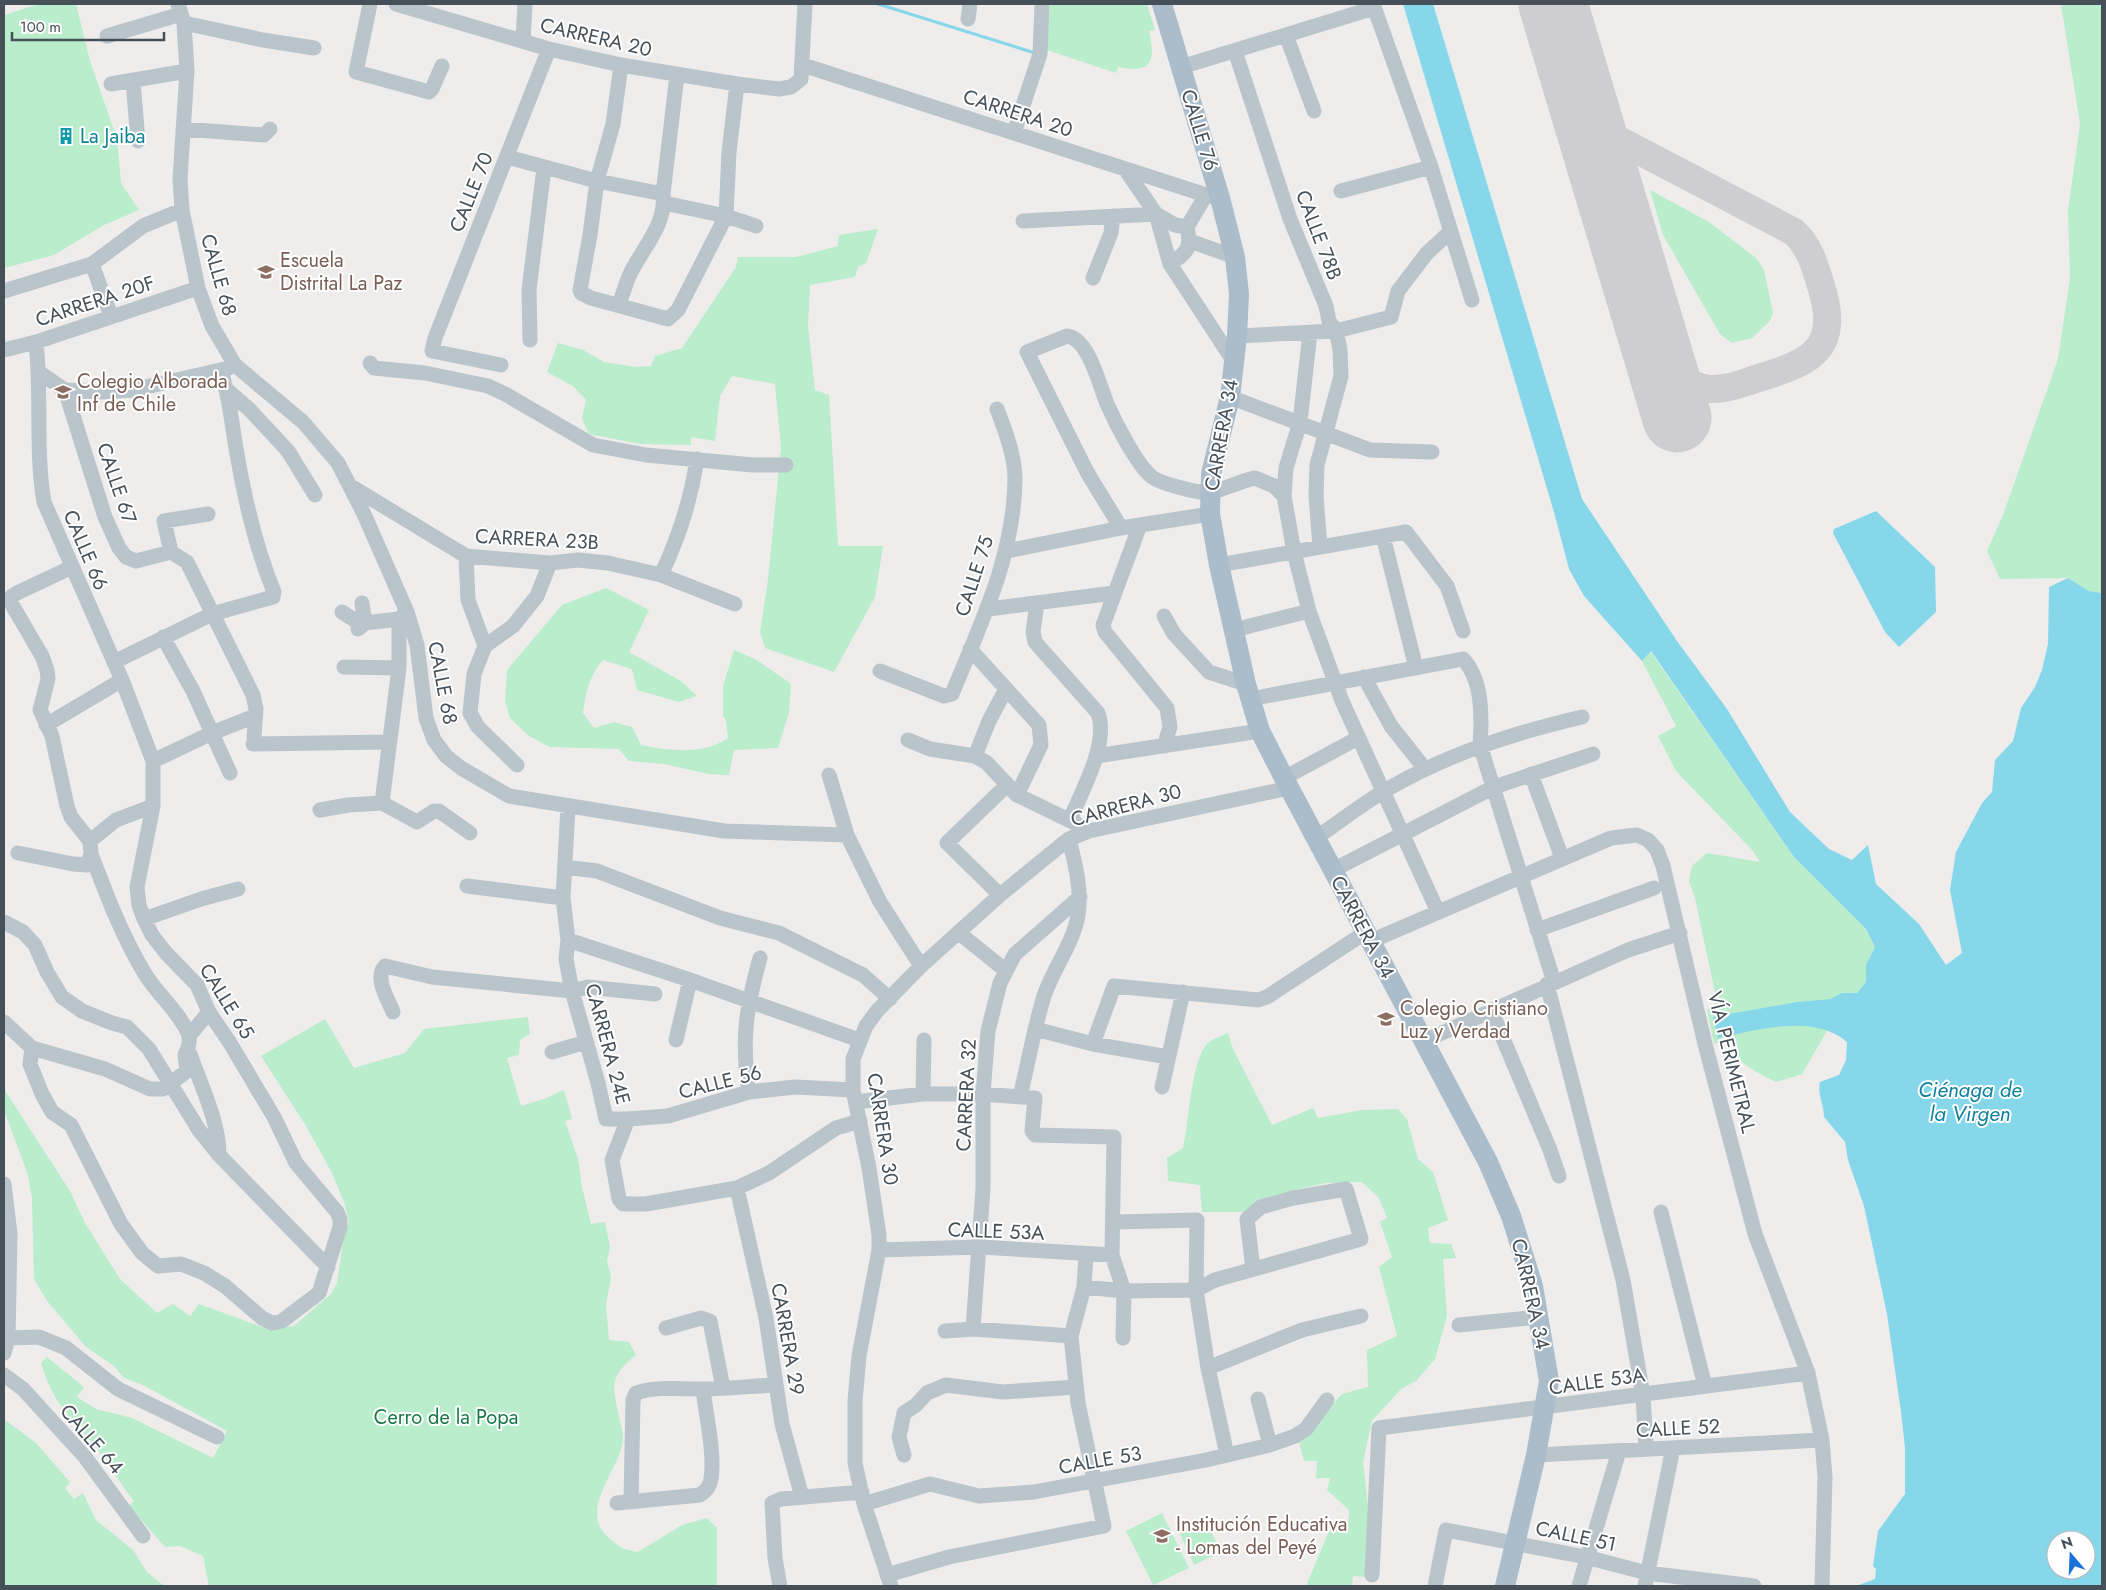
<svg xmlns="http://www.w3.org/2000/svg" width="2106" height="1590" viewBox="0 0 2106 1590" font-family="Jost,sans-serif">
	<style>
		.green { fill: #b9edcc }
		.water { fill: #87d7ea; fill-rule: evenodd }
		.lines { fill: none; stroke-linecap: round; stroke-linejoin: round }
		.stream { stroke: #87d7ea; stroke-width: 3 }
		.taxiway { stroke: #ceced1; stroke-width: 28 }
		.runway { stroke: #ceced1; stroke-width: 69 }
		.minor { stroke: #bac4cb; stroke-width: 15 }
		.major { stroke: #abbccb; stroke-width: 20 }
		.labels { text-anchor: middle; stroke-width: 4; stroke-linejoin: round; paint-order: stroke }
		.street-label { font-size: 20px; fill: #455059; stroke: #fff }
		.culture-label { font-size: 20px; fill: #0d838f; stroke: #fff; text-anchor: start }
		.education-label { font-size: 20px; fill: #785e54; stroke: #fff; text-anchor: start }
		.park-label { font-size: 20px; fill: #177846; stroke: #fff }
		.water-label { font-size: 21px; font-style: italic; fill: #0e809b; stroke: #fff }
	</style>
	<rect width="100%" height="100%" fill="#efecec"/>
	<path class="green" d="M 39,4 L 76,4 L 90,61 L 117,139 L 121,183 L 139,210 L 104,225 L 54,255 L 4,268 L 4,15 Z
		M 1050,4 L 1147,4 L 1155,30 L 1149,31 C 1156,62 1152,74 1118,67 L 1116,73 L 1047,50 Z
		M 2061,4 L 2102,4 L 2102,593 L 2089,591 L 2068,578 L 2000,579 L 1987,551 L 2003,515 L 2058,359 L 2070,278 L 2068,211 L 2080,124 Z
		M 1650,190 L 1709,222 L 1756,258 L 1764,270 L 1773,313 L 1769,322 L 1752,338 L 1732,343 L 1720,334 L 1663,235 Z
		M 878,229 L 866,263 L 858,267 L 855,277 L 810,285 L 808,326 L 815,390 L 829,395 L 838,546 L 883,546 L 875,597 L 834,672 L 765,648 L 760,632 L 768,580 L 781,448 L 775,384 L 732,376 L 720,396 L 715,441 L 691,437 L 691,445 L 640,444 L 589,434 L 582,418 L 586,400 L 573,386 L 547,372 L 558,343 L 583,350 L 604,362 L 636,367 L 651,366 L 655,356 L 682,348 L 736,267 L 738,257 L 796,257 L 838,246 L 839,235 Z
		M 606,588 L 649,610 L 629,652 L 681,681 L 697,696 L 679,702 L 637,690 L 632,669 L 603,660 C 589,676 586,692 583,713 L 594,728 L 614,722 L 632,727 L 641,745 C 669,751 704,755 728,738 L 726,720 L 723,716 L 723,686 L 734,650 L 757,660 L 791,684 L 789,713 L 778,748 L 734,750 L 729,775 L 708,774 L 664,764 L 629,761 L 619,749 L 550,747 L 529,736 L 510,718 L 505,701 L 507,670 L 562,605 Z
		M 1650,651 L 1794,857 L 1866,929 L 1875,947 L 1866,965 L 1866,982 L 1831,1024 L 1802,1074 L 1776,1082 C 1753,1070 1738,1064 1725,1041 L 1714,1044 L 1707,1009 L 1717,1002 L 1695,898 L 1689,881 L 1692,866 L 1707,853 L 1760,862 L 1752,850 L 1676,771 L 1658,736 L 1676,726 L 1642,661 Z
		M 528,1017 L 530,1034 L 520,1040 L 519,1055 L 507,1058 L 521,1106 L 544,1099 L 564,1090 L 572,1119 L 565,1121 L 578,1159 L 582,1187 L 591,1224 L 605,1222 L 610,1247 L 607,1261 L 611,1277 L 606,1305 L 609,1340 L 629,1342 L 636,1355 C 606,1379 614,1388 620,1422 C 622,1429 624,1434 623,1441 C 619,1470 578,1510 608,1537 C 619,1547 622,1549 638,1552 L 682,1525 L 707,1518 L 717,1528 L 717,1586 L 209,1586 L 203,1556 L 180,1546 L 165,1547 L 129,1506 L 134,1501 C 118,1481 105,1457 88,1438 C 65,1413 51,1397 41,1363 L 47,1357 L 84,1387 L 77,1397 L 96,1409 L 132,1418 L 213,1458 L 227,1431 L 143,1385 L 124,1378 L 114,1366 L 86,1347 L 47,1301 L 34,1279 L 32,1198 L 28,1175 L 4,1110 L 4,1089 L 70,1191 L 85,1223 L 120,1279 L 157,1313 L 173,1304 L 190,1316 L 199,1304 L 268,1329 L 294,1326 L 331,1294 L 337,1283 L 344,1234 L 349,1222 L 344,1202 L 332,1173 L 306,1126 L 261,1056 L 325,1019 L 354,1068 L 405,1053 L 424,1029 Z
		M 1228,1033 L 1233,1049 L 1272,1125 L 1313,1108 L 1318,1118 L 1362,1110 L 1398,1109 L 1407,1119 L 1418,1159 L 1433,1172 L 1448,1220 L 1428,1228 L 1430,1243 L 1451,1244 L 1456,1258 L 1443,1259 L 1447,1316 L 1435,1359 L 1416,1381 L 1401,1389 L 1372,1421 L 1363,1462 L 1370,1523 L 1365,1577 L 1353,1576 L 1352,1586 L 1306,1586 L 1332,1524 L 1348,1530 L 1349,1510 L 1327,1490 L 1330,1478 L 1316,1478 L 1317,1461 L 1304,1461 L 1299,1442 L 1342,1394 L 1368,1387 L 1367,1350 L 1397,1336 L 1379,1267 L 1392,1257 L 1380,1222 L 1387,1218 L 1379,1198 L 1362,1182 L 1326,1183 L 1285,1192 L 1244,1212 L 1202,1212 L 1200,1185 L 1168,1181 L 1167,1158 L 1183,1148 C 1189,1124 1191,1058 1208,1043 C 1212,1039 1222,1036 1228,1033 Z
		M 4,1419 L 36,1443 L 70,1482 L 65,1488 L 74,1499 L 83,1493 L 96,1520 L 133,1550 L 147,1572 L 164,1586 L 4,1586 Z
		M 1162,1513 L 1189,1568 L 1153,1585 L 1126,1531 Z
		M 1204,1517 L 1221,1552 L 1194,1565 L 1178,1529 Z"/>
	<path class="water" d="M 1403,4 L 1433,4 L 1582,499 L 1677,641 L 1727,709 L 1790,812 L 1829,849 L 1852,860 L 1868,845 L 1876,884 L 1919,924 L 1946,965 L 1962,953 L 1950,890 L 1956,852 L 1982,803 L 1992,792 L 1995,760 L 2013,741 L 2021,708 L 2035,687 L 2042,670 L 2048,644 L 2049,587 L 2068,578 L 2089,591 L 2102,593 L 2102,1586 L 1856,1586 L 1875,1579 L 1876,1569 L 1873,1566 L 1878,1531 L 1905,1494 L 1905,1448 L 1901,1412 L 1887,1314 L 1864,1206 L 1848,1160 L 1845,1142 L 1824,1117 C 1824,1104 1817,1094 1820,1082 L 1839,1075 L 1846,1060 L 1847,1042 C 1813,1013 1758,1030 1718,1038 L 1713,1017 L 1797,1002 L 1831,999 L 1842,993 L 1857,993 L 1866,982 L 1866,965 L 1875,947 L 1866,929 L 1794,857 L 1651,651 L 1642,661 L 1584,596 L 1569,569 L 1554,512 ZM 2056,1540 L 2086,1540 L 2086,1570 L 2056,1570 Z
		M 1876,511 L 1935,567 L 1936,612 L 1899,647 L 1885,632 L 1833,533 L 1834,529 Z"/>
	<g class="lines">
		<path class="stream" d="M 878,4 L 1035,53"/>
		<path class="taxiway" d="M 1584,106 L 1600,129 L 1613,137 L 1794,232 C 1810,247 1815,266 1821,286 C 1840,346 1815,361 1762,377 C 1745,382 1728,390 1710,389 C 1695,388 1677,377 1663,372"/>
		<path class="runway" d="M 1553,4 L 1677,418"/>
		<path class="minor" d="M 178,4 L 184,23 L 187,71 L 180,179 L 182,210 L 198,288 L 212,326 L 235,365 L 303,422 L 338,463 L 364,514 L 407,612 L 417,645 L 426,718 L 434,740 L 446,756 L 461,768 L 509,796 L 724,831 L 847,835
			M 370,4 L 356,72 L 429,92 L 432,89 L 442,66
			M 396,4 L 549,49 L 621,65 L 737,84 L 779,89 L 791,87 L 801,79 L 805,4
			M 1373,4 L 1431,167 L 1472,300
			M 968,19 L 970,4
			M 184,23 L 263,40 L 314,48
			M 1286,35 L 1314,111
			M 107,36 L 181,14
			M 523,41 L 525,4
			M 1235,51 L 1290,219 L 1326,306 L 1329,321 L 1336,331 L 1340,349 L 1341,376 L 1317,465 L 1316,496 L 1320,547
			M 621,65 L 613,124 L 597,181 L 590,235 L 580,290 L 581,293 L 591,298 L 668,319 L 678,310 L 726,216 L 729,152 L 737,84
			M 803,65 L 1206,195 L 1220,198
			M 1181,67 L 1374,8
			M 133,81 L 138,141
			M 111,84 L 187,71
			M 183,129 L 264,135 L 270,129
			M 1014,133 L 1040,54 L 1042,4
			M 507,157 L 597,181 L 663,194
			M 1125,169 L 1156,214 L 1170,264
			M 1341,191 L 1431,167
			M 664,203 L 726,216 L 756,226
			M 1023,221 L 1156,214 L 1175,225 L 1187,227 C 1192,249 1187,252 1170,264 L 1234,362
			M 1187,227 L 1206,195
			M 1190,241 L 1235,257
			M 92,264 L 111,316
			M 1093,278 L 1111,233 L 1113,216
			M 4,291 L 92,264 L 143,226 L 182,210
			M 619,305 C 623,294 626,282 631,272 C 643,248 667,223 663,194 L 677,75
			M 1310,333 L 1300,422 L 1286,468 L 1284,496 L 1294,552 L 1309,611 L 1342,701 L 1438,912
			M 1237,336 L 1336,331 L 1391,317 L 1398,291 L 1427,253 L 1451,231
			M 530,340 L 529,290 L 544,168
			M 4,350 L 36,342 L 198,288
			M 370,363 L 374,368 L 425,373 L 488,386 L 505,394 L 593,445 L 646,455 L 753,465 L 786,465
			M 501,365 L 432,351 L 435,338 L 549,49
			M 40,373 L 65,390 L 105,392 L 133,390 L 229,368
			M 65,390 L 105,517 L 119,548 L 126,557 L 136,561 L 171,552
			M 227,390 L 250,410 L 288,451 L 315,495
			M 1230,397 L 1370,450 L 1432,452
			M 352,487 L 466,556 L 550,563 L 578,560 L 608,563 L 661,575 L 735,604
			M 208,514 L 164,521 L 171,552 L 187,562 L 253,695 L 256,709 L 254,737
			M 1140,525 L 1103,625 L 1105,632 L 1167,708 L 1170,727 L 1164,746
			M 1121,528 L 1087,472 L 1027,352 L 1067,336 C 1089,338 1100,388 1108,406 C 1116,424 1137,465 1152,477 C 1161,484 1196,492 1207,493 C 1215,493 1243,480 1255,478 L 1274,486 L 1284,496
			M 1383,536 L 1416,668
			M 1007,551 L 1121,528 L 1210,514
			M 466,556 L 468,600 L 485,646
			M 1219,565 L 1406,532 L 1447,586 L 1463,631
			M 661,575 C 679,537 691,500 697,459
			M 362,603 L 365,623
			M 1037,603 L 1033,632 L 1035,642 L 1098,713 C 1109,744 1082,790 1070,820
			M 988,609 L 1114,593
			M 342,612 L 362,625
			M 1164,616 L 1174,634 L 1209,672 L 1246,684
			M 358,629 L 365,623 L 399,619
			M 1234,630 L 1309,611
			M 163,637 L 193,691 L 230,773
			M 970,649 L 1039,725 L 1041,745 L 1017,795
			M 114,662 L 212,614 L 273,597 L 274,592 C 256,548 245,501 237,454 C 232,427 230,398 221,371
			M 344,667 L 399,668
			M 880,671 L 944,696 L 952,694 C 981,623 1014,557 1015,479 C 1015,456 1005,430 997,409
			M 1364,677 L 1391,726 L 1425,769
			M 1250,699 L 1463,659 C 1483,680 1482,718 1480,745 L 1554,982
			M 46,725 L 122,680
			M 908,740 L 930,749 L 975,756 L 987,763 L 1017,795 L 1079,825
			M 253,744 L 388,742
			M 975,756 L 989,721 L 1006,689
			M 1096,756 L 1260,731
			M 153,761 L 212,733 L 255,716
			M 517,765 L 478,727 L 470,713 L 474,674 L 485,646 L 513,626 L 537,596 L 550,563
			M 1531,774 L 1562,858
			M 829,775 L 847,835 L 880,902 L 921,966
			M 1284,778 L 1358,738
			M 382,803 L 399,668 L 399,619 L 407,612
			M 568,807 L 563,898 L 568,940 L 566,959 L 572,991 L 598,1083 L 606,1119 L 628,1119 L 612,1160 L 619,1199 L 623,1204 L 646,1204 L 737,1188 L 769,1173 L 836,1128 L 860,1121
			M 320,810 L 348,805 L 382,803 L 417,822 L 434,811 L 439,811 L 470,833
			M 1316,838 C 1339,822 1362,804 1386,790 C 1447,754 1514,733 1582,717
			M 90,841 L 116,820 L 153,806
			M 18,853 L 73,864 L 87,865 L 91,854
			M 565,867 L 597,871 L 720,918 L 779,933 L 863,975 L 890,999
			M 1333,870 L 1494,787 L 1593,754
			M 467,886 L 563,898
			M 1000,895 L 947,843 L 1007,785
			M 144,919 L 201,899 L 238,889
			M 4,922 L 23,932 L 35,945 L 47,972 L 62,997 L 82,1011 L 112,1023 L 127,1027 L 149,1049 L 199,1130 L 219,1155 L 328,1267
			M 1537,930 L 1654,888
			M 959,933 L 1005,970
			M 568,940 L 690,980 L 859,1040
			M 1371,941 L 1611,838 L 1637,835 L 1648,840 L 1657,850 L 1663,866 L 1705,1044 L 1755,1234 L 1808,1373 L 1822,1440 L 1825,1477 L 1822,1586
			M 1547,984 L 1623,1280 L 1643,1395 L 1646,1449
			M 1491,1010 L 1550,1150 L 1559,1176
			M 393,1012 C 388,999 374,978 385,966 L 432,977 L 572,991 L 588,987 L 655,994
			M 4,1022 L 32,1048 L 105,1069 L 150,1089 L 163,1089 L 187,1071 L 185,1055 C 188,1048 191,1041 188,1033 C 177,1009 158,995 145,974 C 122,936 107,896 91,854 L 90,841 L 71,817 L 67,806 L 52,736 L 40,710 L 48,679 L 47,670 L 42,656 L 11,603 L 11,597 L 17,593 L 72,567
			M 1035,1029 L 1093,1044 L 1168,1057
			M 189,1036 L 209,1012
			M 676,1040 L 690,980
			M 1424,1041 L 1628,950 L 1680,933
			M 1093,1044 L 1114,986 L 1258,1000 L 1267,997 L 1366,932
			M 32,1048 L 30,1064 L 42,1094 L 52,1112 L 71,1125 L 121,1224 L 142,1253 L 158,1266 L 181,1264 L 204,1273 L 225,1286 L 262,1318 L 272,1323 L 282,1321 L 319,1293 L 340,1227 L 340,1219 L 337,1212 L 296,1163 L 274,1117 L 230,1043 L 209,1012 L 197,985 L 166,953 L 152,935 L 144,919 L 139,905 L 137,887 L 153,806 L 153,761 L 122,680 L 44,502 C 35,450 42,396 36,342
			M 552,1052 L 586,1042
			M 190,1054 C 201,1086 219,1121 219,1155
			M 1162,1087 L 1183,992
			M 749,1092 C 741,1040 746,1009 760,958
			M 923,1094 L 924,1040
			M 1020,1097 C 1028,1063 1034,1029 1044,996 C 1053,969 1074,942 1078,915 C 1082,889 1075,863 1069,839
			M 856,1102 L 923,1094 L 983,1094 L 1035,1098 L 1032,1131 L 1035,1135 L 1114,1137 L 1112,1255 L 1124,1291 L 1123,1338
			M 628,1119 L 668,1116 L 749,1092 L 795,1087 L 853,1090
			M 4,1184 L 10,1234 L 8,1338 L 4,1353
			M 737,1188 L 766,1318 L 782,1424 L 802,1497
			M 1661,1212 L 1705,1386
			M 1114,1222 L 1197,1220 L 1196,1290 L 1208,1368 L 1227,1455
			M 879,1250 L 980,1247 L 1112,1255
			M 1084,1287 L 1124,1291 L 1196,1290 L 1215,1280 L 1361,1239 L 1346,1189 L 1293,1198 L 1261,1207 L 1247,1219 L 1253,1269
			M 1459,1325 L 1539,1317
			M 666,1328 L 701,1318 L 710,1321 L 723,1388
			M 973,1329 L 983,1188 L 983,1094 L 988,1031 L 1000,983 L 1015,954 L 1080,897
			M 945,1331 L 973,1329 L 1071,1336
			M 8,1338 L 39,1337 L 66,1348 L 118,1389 L 217,1437
			M 1208,1368 L 1302,1330 L 1361,1316
			M 4,1375 L 23,1389 L 85,1457 L 143,1536
			M 1258,1399 L 1270,1445
			M 904,1455 L 899,1437 L 904,1413 L 916,1405 L 927,1393 L 946,1385 L 1003,1392 L 1076,1387
			M 1536,1455 L 1822,1440
			M 631,1502 L 633,1400 L 636,1393 C 657,1386 680,1389 702,1389 C 726,1389 751,1386 776,1385
			M 617,1503 L 700,1495 C 706,1491 710,1487 711,1479 C 715,1453 706,1416 703,1389
			M 864,1504 L 930,1484 L 979,1496 L 1034,1492 L 1206,1460 L 1270,1445 L 1295,1436 L 1306,1429 L 1327,1400
			M 887,1575 L 949,1557 L 1104,1526 L 1078,1403 L 1071,1336 L 1084,1287 L 1086,1255
			M 1372,1575 L 1379,1428 L 1808,1373
			M 780,1586 L 775,1558 L 772,1503 L 781,1499 L 862,1492
			M 891,1586 L 864,1504 L 855,1463 L 855,1401 L 859,1356 L 879,1250 L 879,1235 L 869,1168 L 853,1090 L 853,1059 L 866,1026 L 877,1011 L 921,966 L 1000,895 L 1060,846 L 1069,839 L 1089,831 L 1289,788
			M 1435,1586 L 1446,1530 L 1586,1557 L 1647,1573 L 1754,1586
			M 1579,1586 L 1619,1451
			M 1645,1586 L 1673,1448"/>
		<path class="major" d="M 1162,4 L 1220,198 L 1235,257 L 1239,294 L 1237,336 L 1230,397 L 1211,474 L 1210,514 L 1219,565 L 1246,684 L 1260,731 L 1284,778 L 1488,1162 L 1511,1216 L 1533,1286 L 1549,1381 L 1536,1455 L 1505,1586"/>
	</g>
	<defs>
		<g id="building-bare" transform="scale(1.35)"><path d="M-4-6H4V6H1V3H-1V6H-4ZM-2.5-4.3h1.7v1.8h-1.7ZM.8-4.3h1.7v1.8H.8ZM-2.5-1h1.7V.8h-1.7ZM.8-1h1.7V.8H.8Z" fill="#0f9aa8" stroke="#fff" stroke-width="2.5" paint-order="stroke"/></g>
		<g id="school-bare" transform="scale(1.35)"><path d="M0-5L7-2L0 1L-7-2ZM-4 1L0 2.5L4 1V4Q0 6-4 4Z" fill="#8d6e63" stroke="#fff" stroke-width="2.5" paint-order="stroke"/></g>
		<g id="university-bare" transform="scale(1.35)"><path d="M0-5L7-2L0 1L-7-2ZM-4 1L0 2.5L4 1V4Q0 6-4 4Z" fill="#8d6e63" stroke="#fff" stroke-width="2.5" paint-order="stroke"/></g>
	</defs>
	<g fill-rule="evenodd">
		<use href="#building-bare" x="66" y="136"/>
		<use href="#school-bare" x="266" y="272"/>
		<use href="#school-bare" x="63" y="392"/>
		<use href="#university-bare" x="1386" y="1019"/>
		<use href="#school-bare" x="1162" y="1536"/>
	</g>
	<g class="labels">
		<g class="street-label">
			<text transform="translate(596 37) rotate(13)" y="7">CARRERA 20</text>
			<text transform="translate(1018 113) rotate(18)" y="7">CARRERA 20</text>
			<text transform="translate(1200 130) rotate(73)" y="7">CALLE 76</text>
			<text transform="translate(471 192) rotate(-68)" y="7">CALLE 70</text>
			<text transform="translate(1319 235) rotate(69)" y="7">CALLE 78B</text>
			<text transform="translate(219 275) rotate(74)" y="7">CALLE 68</text>
			<text transform="translate(95 301) rotate(-18)" y="7">CARRERA 20F</text>
			<text transform="translate(1221 435) rotate(-80)" y="7">CARRERA 34</text>
			<text transform="translate(117 483) rotate(71)" y="7">CALLE 67</text>
			<text transform="translate(537 539) rotate(3)" y="7">CARRERA 23B</text>
			<text transform="translate(86 550) rotate(67)" y="7">CALLE 66</text>
			<text transform="translate(974 576) rotate(-72)" y="7">CALLE 75</text>
			<text transform="translate(443 683) rotate(79)" y="7">CALLE 68</text>
			<text transform="translate(1126 805) rotate(-15)" y="7">CARRERA 30</text>
			<text transform="translate(1363 927) rotate(62)" y="7">CARRERA 34</text>
			<text transform="translate(227 1001) rotate(58)" y="7">CALLE 65</text>
			<text transform="translate(608 1044) rotate(75)" y="7">CARRERA 24E</text>
			<text transform="translate(1732 1062) rotate(76)" y="7">VÍA PERIMETRAL</text>
			<text transform="translate(720 1082) rotate(-14)" y="7">CALLE 56</text>
			<text transform="translate(966 1095) rotate(-87)" y="7">CARRERA 32</text>
			<text transform="translate(883 1129) rotate(81)" y="7">CARRERA 30</text>
			<text transform="translate(996 1231) rotate(2)" y="7">CALLE 53A</text>
			<text transform="translate(1531 1294) rotate(77)" y="7">CARRERA 34</text>
			<text transform="translate(788 1339) rotate(80)" y="7">CARRERA 29</text>
			<text transform="translate(1597 1381) rotate(-8)" y="7">CALLE 53A</text>
			<text transform="translate(1678 1428) rotate(-3)" y="7">CALLE 52</text>
			<text transform="translate(92 1439) rotate(49)" y="7">CALLE 64</text>
			<text transform="translate(1100 1460) rotate(-10)" y="7">CALLE 53</text>
			<text transform="translate(1576 1536) rotate(12)" y="7">CALLE 51</text>
		</g>
		<g class="culture-label">
			<text x="80" y="143">La Jaiba</text>
		</g>
		<g class="education-label">
			<text x="280" y="267">Escuela<tspan x="280" dy="23">Distrital La Paz</tspan></text>
			<text x="77" y="388">Colegio Alborada<tspan x="77" dy="23">Inf de Chile</tspan></text>
			<text x="1400" y="1015">Colegio Cristiano<tspan x="1400" dy="23">Luz y Verdad</tspan></text>
			<text x="1176" y="1531">Institución Educativa<tspan x="1176" dy="23">- Lomas del Peyé</tspan></text>
		</g>
		<g class="park-label">
			<text x="446" y="1424">Cerro de la Popa</text>
		</g>
		<g class="water-label">
			<text x="1970" y="1097">Ciénaga de<tspan x="1970" dy="24">la Virgen</tspan></text>
		</g>
	</g>
	<rect width="2106" height="1590" fill="none" stroke="#455059" stroke-width="10"/>
	<g transform="translate(2071 1555) rotate(341)"><circle r="24" fill="#ffffff" stroke="#b5b9bd"/>
	<path d="M0-4L9 19L0 12L-9 19Z" fill="#1b71d9"/>
	<text y="-8" font-size="14" font-weight="bold" text-anchor="middle" fill="#455059">N</text>
	</g>
	<path d="M12 32v8h152v-8" fill="none" stroke="#455059" stroke-width="2.5"/>
	<text x="20" y="32" font-size="15" fill="#455059" stroke="#ffffff" stroke-width="4" paint-order="stroke">100 m</text>
</svg>
